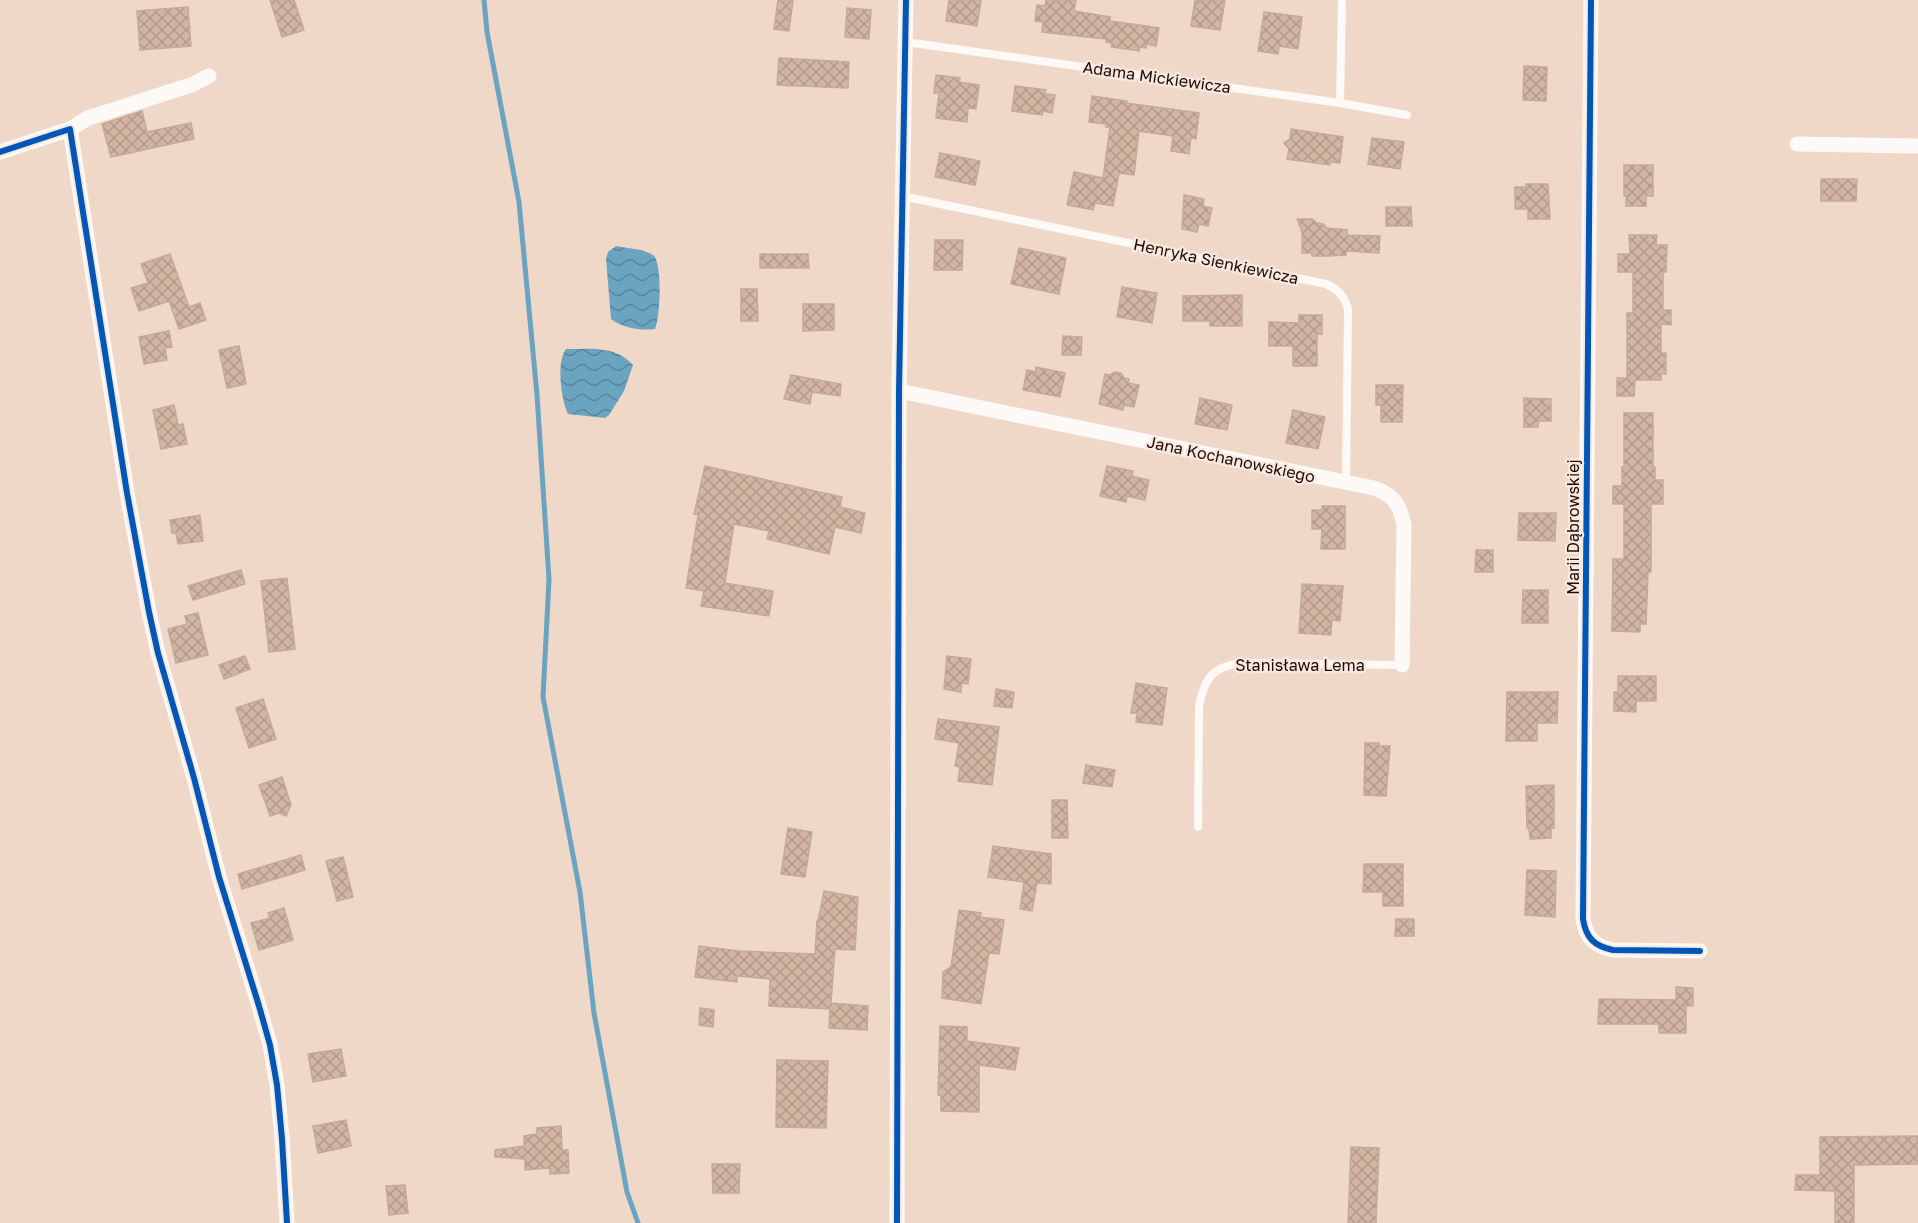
<svg xmlns="http://www.w3.org/2000/svg" width="1918" height="1223" viewBox="0 0 1918 1223" font-family="'Golos Text',sans-serif">
	<style>
		.water { fill: url(#water-waves) }
		.lines { fill: none; stroke-linecap: round; stroke-linejoin: round }
		.stream { stroke: #6ba4c0; stroke-width: 5 }
		.building { fill: url(#building-cross-hatch); stroke: #c2ab9b; stroke-width: 1.5 }
		.service { stroke: #fdf9f7; stroke-width: 8 }
		.minor { stroke: #fdf9f7; stroke-width: 15 }
		.cycleway-casing { stroke: #f7e9e0; stroke-width: 10 }
		.cycleway { stroke: #0057b8; stroke-width: 6 }
		.labels { text-anchor: middle; stroke-width: 4.5; stroke-linejoin: round; paint-order: stroke }
		.street-label { font-size: 16px; fill: #210a00; stroke: #f7e9e0 }
	</style>
	<defs>
		<pattern id="water-waves" width="16" height="10" patternUnits="userSpaceOnUse" patternTransform="scale(1.5)"><rect width="16" height="10" fill="#6ba4c0"/><path d="M0 5q4-4 8 0t8 0" fill="none" stroke="#58849a"/></pattern>
		<pattern id="building-cross-hatch" width="8" height="8" patternUnits="userSpaceOnUse" patternTransform="scale(1.5)"><rect width="8" height="8" fill="#d2b5a2"/><path d="M0 0l8 8M0 8l8-8" fill="none" stroke="#b49a8a"/></pattern>
	</defs>
	<rect width="100%" height="100%" fill="#f0d8c9"/>
	<path class="water" d="M 616,246 C 626,248 644,249 653,255 C 663,262 660,319 655,329 C 642,331 622,328 611,319 L 606,259 L 608,252 Z
		M 566,349 C 589,349 616,345 633,365 L 624,391 L 609,415 L 605,418 L 568,414 C 561,399 556,362 566,349 Z"/>
	<g class="lines">
		<path class="stream" d="M 484,0 L 487,32 L 519,202 L 537,395 L 549,579 L 543,697 L 580,892 L 594,1013 L 627,1192 L 638,1223"/>
	</g>
	<path class="building" d="M 270,0 L 294,0 L 304,30 L 282,37 Z
		M 778,0 L 793,0 L 789,31 L 774,29 Z
		M 949,0 L 981,0 L 977,26 L 946,21 Z
		M 1046,0 L 1076,0 L 1074,11 L 1110,17 L 1110,21 L 1159,28 L 1156,46 L 1146,44 L 1146,48 L 1140,47 L 1139,51 L 1111,47 L 1112,43 L 1106,42 L 1106,39 L 1042,32 L 1043,22 L 1035,21 L 1037,5 L 1045,6 Z
		M 1195,0 L 1225,0 L 1220,30 L 1191,26 Z
		M 188,7 L 191,46 L 140,50 L 137,11 Z
		M 847,8 L 871,10 L 869,39 L 845,37 Z
		M 1264,12 L 1302,17 L 1298,49 L 1279,46 L 1278,54 L 1258,51 Z
		M 779,58 L 849,62 L 848,88 L 777,85 Z
		M 1524,66 L 1547,67 L 1546,101 L 1523,100 Z
		M 936,75 L 960,78 L 959,82 L 979,85 L 976,109 L 968,108 L 967,122 L 936,118 L 939,93 L 934,93 Z
		M 1015,86 L 1046,90 L 1045,94 L 1055,95 L 1052,113 L 1043,111 L 1042,115 L 1012,111 Z
		M 1092,96 L 1127,101 L 1126,103 L 1199,113 L 1196,139 L 1191,138 L 1189,154 L 1171,151 L 1173,136 L 1139,131 L 1134,175 L 1119,173 L 1113,206 L 1095,203 L 1093,210 L 1067,205 L 1074,172 L 1103,178 L 1110,127 L 1106,127 L 1106,124 L 1089,122 Z
		M 142,111 L 147,132 L 191,123 L 194,139 L 111,157 L 102,124 Z
		M 1291,129 L 1343,137 L 1340,163 L 1330,162 L 1330,165 L 1287,159 L 1289,149 L 1284,143 L 1290,139 Z
		M 1372,138 L 1404,142 L 1400,169 L 1368,164 Z
		M 940,153 L 980,161 L 975,185 L 935,177 Z
		M 1624,165 L 1653,165 L 1653,196 L 1646,196 L 1646,206 L 1626,206 L 1626,196 L 1624,196 Z
		M 1821,179 L 1857,179 L 1856,201 L 1821,201 Z
		M 1526,184 L 1548,184 L 1550,219 L 1528,219 L 1528,209 L 1515,209 L 1515,187 L 1526,187 Z
		M 1184,195 L 1204,199 L 1203,206 L 1212,208 L 1208,226 L 1199,224 L 1197,232 L 1182,229 Z
		M 1386,207 L 1411,207 L 1412,226 L 1386,226 Z
		M 1297,219 L 1312,219 L 1317,223 L 1323,224 L 1327,228 L 1347,230 L 1347,235 L 1380,236 L 1379,253 L 1346,251 L 1346,255 L 1328,256 L 1312,256 L 1312,253 L 1302,253 L 1302,232 Z
		M 1629,235 L 1657,235 L 1656,245 L 1667,245 L 1666,272 L 1663,272 L 1663,310 L 1671,310 L 1671,325 L 1661,324 L 1661,353 L 1666,353 L 1666,374 L 1661,374 L 1661,380 L 1635,380 L 1634,396 L 1617,396 L 1617,378 L 1627,378 L 1627,313 L 1633,313 L 1633,272 L 1618,272 L 1618,254 L 1630,254 Z
		M 935,240 L 963,240 L 962,270 L 934,270 Z
		M 1019,248 L 1066,258 L 1059,294 L 1011,284 Z
		M 170,254 L 189,307 L 200,303 L 206,320 L 179,329 L 169,301 L 139,311 L 131,288 L 148,283 L 141,264 Z
		M 760,254 L 808,254 L 809,268 L 760,268 Z
		M 1122,287 L 1157,293 L 1152,323 L 1117,317 Z
		M 741,289 L 757,289 L 758,321 L 741,321 Z
		M 1242,295 L 1242,326 L 1210,326 L 1210,321 L 1183,321 L 1183,296 Z
		M 803,304 L 834,304 L 834,330 L 803,331 Z
		M 1299,315 L 1322,315 L 1322,334 L 1317,334 L 1317,366 L 1293,366 L 1293,346 L 1269,346 L 1269,322 L 1299,323 Z
		M 169,331 L 172,347 L 165,348 L 167,360 L 144,364 L 139,337 Z
		M 1063,336 L 1082,337 L 1081,355 L 1062,355 Z
		M 239,346 L 246,384 L 227,388 L 219,350 Z
		M 1036,367 L 1065,373 L 1060,397 L 1023,390 L 1027,370 L 1036,372 Z
		M 1115,372 L 1121,373 L 1124,378 L 1129,379 L 1128,383 L 1139,385 L 1134,407 L 1124,405 L 1123,410 L 1099,404 L 1105,374 L 1110,375 Z
		M 791,375 L 841,384 L 840,396 L 812,392 L 810,404 L 784,399 Z
		M 1376,385 L 1403,385 L 1402,422 L 1381,422 L 1381,405 L 1376,405 Z
		M 1200,398 L 1232,405 L 1227,430 L 1195,424 Z
		M 1524,398 L 1551,399 L 1551,421 L 1538,421 L 1538,427 L 1524,427 Z
		M 174,405 L 178,425 L 183,424 L 187,444 L 161,449 L 153,410 Z
		M 1293,410 L 1325,417 L 1318,449 L 1286,443 Z
		M 1624,413 L 1653,413 L 1653,467 L 1655,467 L 1655,480 L 1663,480 L 1663,504 L 1651,504 L 1651,572 L 1648,572 L 1646,624 L 1640,624 L 1640,632 L 1612,631 L 1613,559 L 1624,559 L 1624,504 L 1613,504 L 1613,486 L 1622,486 L 1622,467 L 1624,467 Z
		M 705,466 L 842,497 L 840,507 L 865,513 L 861,533 L 835,527 L 829,554 L 767,539 L 769,531 L 734,524 L 725,583 L 773,591 L 769,616 L 701,606 L 704,591 L 686,588 L 698,515 L 694,514 Z
		M 1107,466 L 1133,471 L 1132,476 L 1149,480 L 1145,500 L 1127,496 L 1126,502 L 1100,496 Z
		M 1322,506 L 1345,506 L 1345,549 L 1321,549 L 1322,529 L 1312,529 L 1312,510 L 1322,510 Z
		M 1519,513 L 1556,513 L 1555,541 L 1518,540 Z
		M 200,515 L 203,541 L 178,544 L 176,533 L 172,533 L 170,520 Z
		M 1476,550 L 1493,550 L 1493,572 L 1475,572 Z
		M 241,570 L 245,584 L 193,600 L 188,586 Z
		M 287,578 L 295,649 L 269,652 L 261,581 Z
		M 1302,584 L 1343,586 L 1340,621 L 1332,620 L 1331,635 L 1299,633 Z
		M 1523,590 L 1548,590 L 1548,623 L 1522,623 Z
		M 198,613 L 208,655 L 176,663 L 168,629 L 187,624 L 185,616 Z
		M 245,656 L 250,669 L 224,679 L 219,665 Z
		M 947,656 L 971,659 L 968,684 L 962,683 L 961,692 L 944,689 Z
		M 1618,676 L 1656,676 L 1656,701 L 1636,701 L 1636,712 L 1614,711 L 1614,692 L 1618,692 Z
		M 1136,683 L 1167,688 L 1162,725 L 1136,722 L 1137,713 L 1131,713 Z
		M 996,689 L 1014,692 L 1012,708 L 994,706 Z
		M 1507,692 L 1558,692 L 1557,723 L 1537,723 L 1537,741 L 1506,741 Z
		M 263,699 L 276,739 L 249,748 L 236,708 Z
		M 938,719 L 999,727 L 992,785 L 958,781 L 960,767 L 955,766 L 959,743 L 935,739 Z
		M 1365,743 L 1379,743 L 1379,746 L 1390,746 L 1386,796 L 1364,795 Z
		M 1086,765 L 1115,770 L 1112,787 L 1083,783 Z
		M 282,777 L 291,805 L 286,816 L 279,813 L 270,816 L 259,785 Z
		M 1554,785 L 1554,828 L 1551,828 L 1551,838 L 1530,839 L 1529,828 L 1527,828 L 1526,786 Z
		M 1052,800 L 1067,800 L 1068,838 L 1052,838 Z
		M 788,828 L 812,832 L 805,877 L 781,874 Z
		M 993,846 L 1051,854 L 1051,884 L 1037,883 L 1032,911 L 1020,909 L 1024,882 L 988,877 Z
		M 301,855 L 305,870 L 242,889 L 238,874 Z
		M 343,857 L 353,897 L 337,901 L 326,861 Z
		M 1364,864 L 1403,864 L 1403,906 L 1383,906 L 1383,892 L 1363,892 Z
		M 1527,870 L 1556,871 L 1555,917 L 1525,915 Z
		M 824,891 L 858,897 L 855,950 L 835,949 L 831,1003 L 868,1006 L 867,1030 L 829,1028 L 830,1009 L 769,1006 L 770,979 L 737,976 L 737,982 L 695,977 L 699,946 L 739,951 L 815,954 L 817,921 L 818,921 Z
		M 284,908 L 293,940 L 259,950 L 251,923 L 270,918 L 268,913 Z
		M 959,910 L 981,913 L 980,917 L 1004,920 L 999,954 L 989,953 L 981,1004 L 942,998 L 943,972 L 951,967 Z
		M 1396,919 L 1414,919 L 1414,936 L 1395,936 Z
		M 1676,987 L 1693,988 L 1693,1006 L 1686,1006 L 1686,1033 L 1659,1033 L 1659,1024 L 1598,1024 L 1599,999 L 1676,1000 Z
		M 700,1008 L 714,1010 L 713,1027 L 699,1025 Z
		M 940,1026 L 967,1027 L 967,1041 L 1019,1048 L 1015,1070 L 979,1065 L 979,1112 L 941,1111 L 941,1095 L 938,1095 Z
		M 341,1049 L 346,1076 L 313,1082 L 308,1054 Z
		M 777,1060 L 828,1061 L 826,1128 L 776,1127 Z
		M 346,1120 L 351,1146 L 318,1153 L 313,1126 Z
		M 561,1126 L 562,1150 L 568,1150 L 569,1173 L 550,1174 L 550,1168 L 525,1170 L 525,1159 L 495,1157 L 495,1150 L 524,1146 L 524,1136 L 537,1134 L 537,1128 Z
		M 1918,1136 L 1918,1164 L 1854,1165 L 1854,1223 L 1835,1223 L 1835,1191 L 1795,1190 L 1796,1175 L 1820,1175 L 1820,1137 Z
		M 1351,1147 L 1379,1148 L 1376,1223 L 1348,1223 Z
		M 712,1164 L 740,1164 L 739,1193 L 713,1193 Z
		M 405,1185 L 408,1213 L 389,1215 L 386,1186 Z"/>
	<g class="lines">
		<path class="service" d="M 906,42 L 1340,103 L 1407,115
			M 1340,103 L 1342,0
			M 902,196 L 1326,284 C 1339,290 1344,296 1348,309 L 1346,482
			M 1198,827 L 1199,707 C 1204,678 1213,666 1243,663 L 1402,665"/>
		<path class="minor" d="M 1591,0 L 1583,919 C 1586,938 1594,946 1613,950 L 1700,951
			M 70,129 L 88,118 L 191,85 L 209,76
			M 1797,144 L 1918,146
			M 0,152 L 70,129 L 127,493 L 149,612 L 158,653 L 194,778 L 219,877 L 259,1006 L 270,1045 L 277,1085 L 282,1139 L 287,1223
			M 899,391 L 1374,488 C 1394,495 1400,505 1404,525 L 1402,665
			M 897,1223 L 899,391 L 906,0"/>
		<g class="cycleway-casing">
			<path id="cycleway" d="M 1591,0 L 1583,919 C 1586,938 1594,946 1613,950 L 1700,951
				M 0,152 L 70,129 L 127,493 L 149,612 L 158,653 L 194,778 L 219,877 L 259,1006 L 270,1045 L 277,1085 L 282,1139 L 287,1223
				M 897,1223 L 899,391 L 906,0"/>
		</g>
		<use href="#cycleway" class="cycleway"/>
	</g>
	<g class="labels">
		<g class="street-label">
			<text transform="translate(1157 77) rotate(8)" y="6">Adama Mickiewicza</text>
			<text transform="translate(1216 261) rotate(12)" y="6">Henryka Sienkiewicza</text>
			<text transform="translate(1231 459) rotate(12)" y="6">Jana Kochanowskiego</text>
			<text transform="translate(1573 527) rotate(-90)" y="6">Marii Dąbrowskiej</text>
			<text x="1300" y="671">Stanisława Lema</text>
		</g>
	</g>
</svg>
